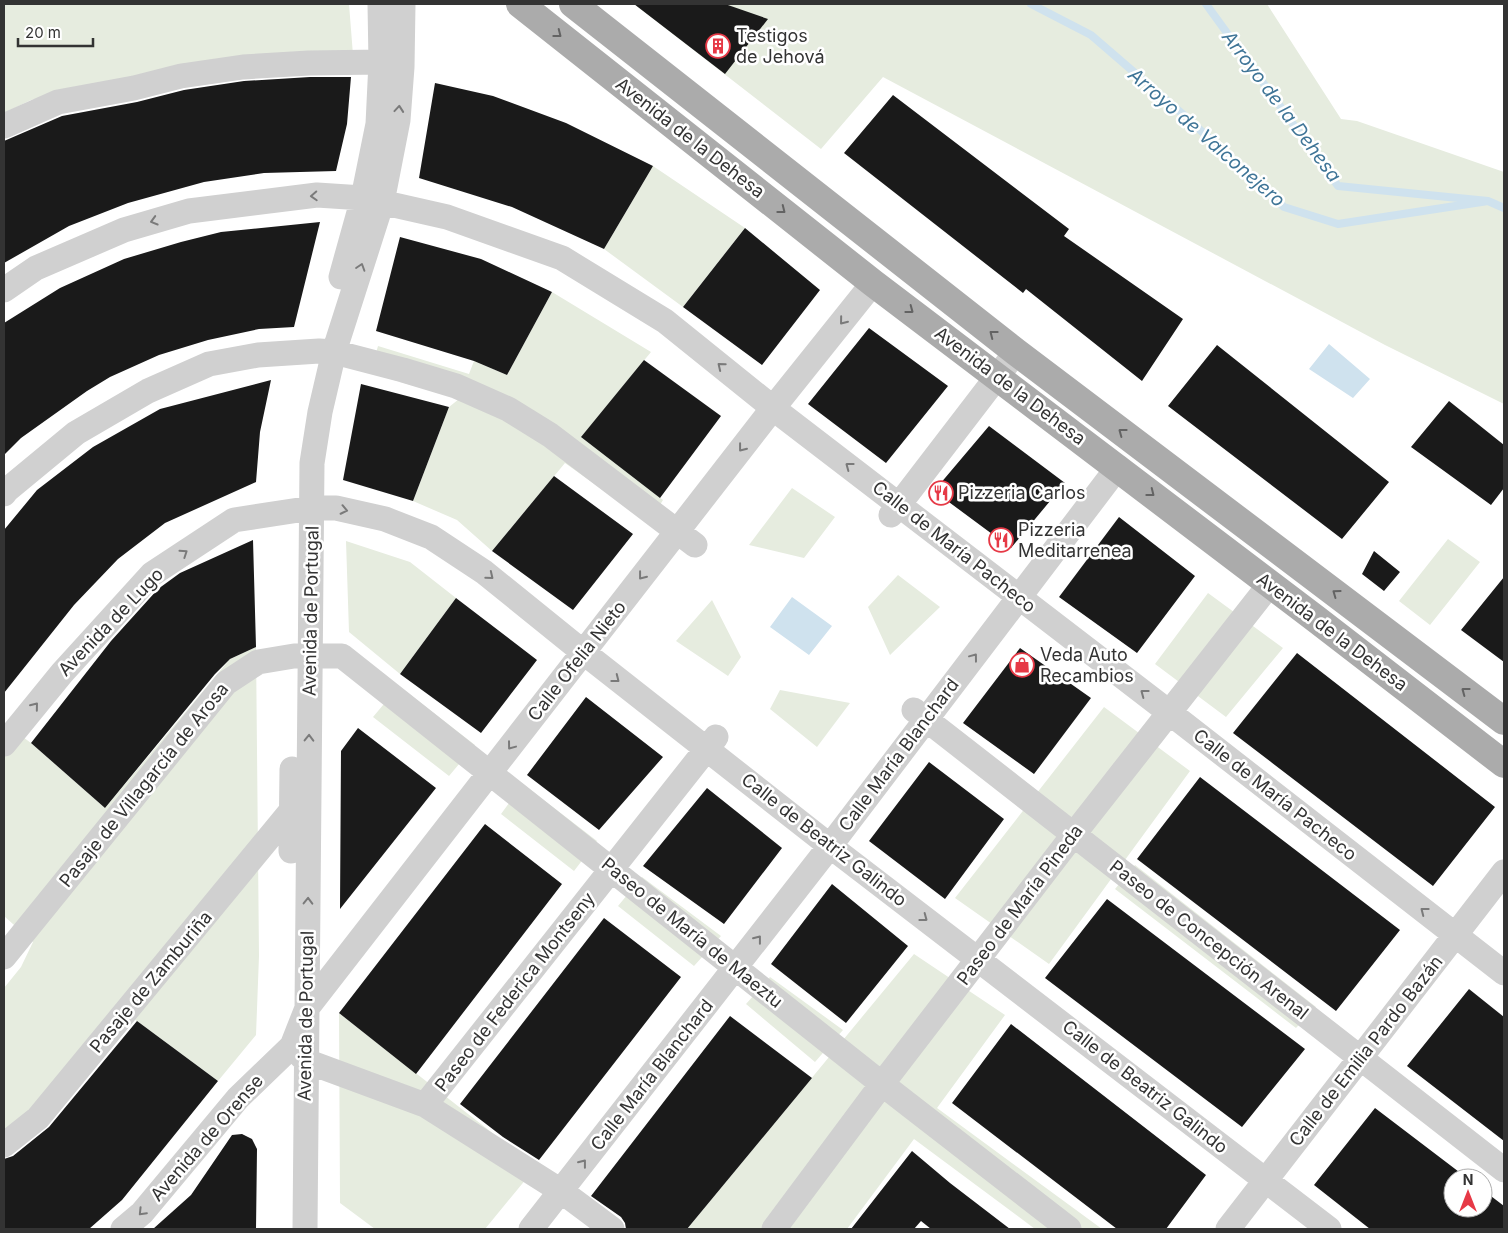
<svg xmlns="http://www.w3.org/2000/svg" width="1508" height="1233" viewBox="0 0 1508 1233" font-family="Inter,sans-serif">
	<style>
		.green { fill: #e6ecdf }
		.water { fill: #cfe2ee }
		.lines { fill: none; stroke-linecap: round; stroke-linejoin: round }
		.stream { stroke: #cfe2ee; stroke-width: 8 }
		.building { fill: #1a1a1a }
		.minor { stroke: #d0d0d0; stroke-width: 25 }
		.major { stroke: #ababab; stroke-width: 28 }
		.oneway { stroke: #636363 }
		.oneway2 { stroke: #7a7a7a }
		.labels { text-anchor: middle; stroke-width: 5; stroke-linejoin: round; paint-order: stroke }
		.poi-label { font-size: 18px; fill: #333; stroke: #fff; text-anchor: start }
		.street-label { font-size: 18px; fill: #333; stroke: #fff }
		.water-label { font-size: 19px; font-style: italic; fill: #3f7597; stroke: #fff }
	</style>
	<rect width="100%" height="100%" fill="#fff"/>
	<path class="green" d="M 4,4 L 349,4 L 353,55 L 175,70 L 31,100 L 4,113 Z
		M 634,4 L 1267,4 L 1341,119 L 1357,121 L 1504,172 L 1504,404 L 1385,345 L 883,77 L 821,149 Z
		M 653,166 L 745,228 L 683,307 L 604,249 Z
		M 552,292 L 651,352 L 582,436 L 663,500 L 649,523 L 565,463 L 492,551 L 457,520 L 413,501 L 449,407 L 459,399 L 370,373 L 378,346 L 469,374 L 474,361 L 507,375 Z
		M 792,488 L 835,517 L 804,558 L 749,545 Z
		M 1448,539 L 1480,562 L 1430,625 L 1399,601 Z
		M 346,541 L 410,562 L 456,598 L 400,674 L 349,632 Z
		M 898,575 L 940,607 L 890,655 L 868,607 Z
		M 1208,593 L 1283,648 L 1226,717 L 1155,664 Z
		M 712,600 L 741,657 L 728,676 L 676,641 Z
		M 256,647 L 259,956 L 256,1035 L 218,1081 L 134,1019 L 4,1133 L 4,988 L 21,967 L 33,942 L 4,916 L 4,723 L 31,743 L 105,808 L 230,659 Z
		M 399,686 L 475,745 L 449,776 L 373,717 Z
		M 780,690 L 850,703 L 817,747 L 770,709 Z
		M 1104,707 L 1190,771 L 1049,964 L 955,898 Z
		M 523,784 L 597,841 L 574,871 L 501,814 Z
		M 1135,865 L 1316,1007 L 1296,1028 L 1115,889 Z
		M 642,877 L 721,936 L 694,966 L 618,906 Z
		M 914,954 L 1005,1015 L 937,1108 L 1102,1229 L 1035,1229 L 914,1139 L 847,1229 L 687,1229 Z
		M 770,977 L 843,1030 L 815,1062 L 746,1004 Z
		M 339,1013 L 536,1167 L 485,1229 L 375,1229 L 340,1203 Z"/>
	<path class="water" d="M 1329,344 L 1370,379 L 1353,398 L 1309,369 Z
		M 792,597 L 832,626 L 809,655 L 770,627 Z"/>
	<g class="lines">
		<path class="stream" d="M 1031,4 L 1091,35 L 1186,117 L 1284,207 L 1338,224 L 1488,201
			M 1206,4 L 1338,186 L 1488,201 L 1504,208"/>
	</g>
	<path class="building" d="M 634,4 L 725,4 L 768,19 L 725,74 Z
		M 310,77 L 351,77 L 347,124 L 336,171 L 264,173 L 204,182 L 128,203 L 69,226 L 4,263 L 4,141 L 62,116 L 137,102 L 184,90 L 244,81 Z
		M 435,83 L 493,96 L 566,123 L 653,166 L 604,249 L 512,207 L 419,178 Z
		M 893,95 L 1069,229 L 1064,236 L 1183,319 L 1142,381 L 1026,289 L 1023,293 L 844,153 Z
		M 320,222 L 294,327 L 259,329 L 208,340 L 159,355 L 110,377 L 87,391 L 21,438 L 4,455 L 4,323 L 60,288 L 124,259 L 181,242 L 221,232 Z
		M 745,228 L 820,290 L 762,365 L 683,307 Z
		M 400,237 L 481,259 L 552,292 L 507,375 L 474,361 L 376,331 Z
		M 869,328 L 948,386 L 886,463 L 808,404 Z
		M 1217,345 L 1389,482 L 1342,539 L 1168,406 Z
		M 644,360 L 721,416 L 660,498 L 581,437 Z
		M 271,380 L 260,432 L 256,482 L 165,523 L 118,559 L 74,605 L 4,693 L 4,530 L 37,490 L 93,447 L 160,409 Z
		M 361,384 L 449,407 L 413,501 L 343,480 Z
		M 1449,401 L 1504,445 L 1504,488 L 1491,505 L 1411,447 Z
		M 989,426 L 1065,483 L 1011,548 L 934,491 Z
		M 554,476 L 633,534 L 573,610 L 492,551 Z
		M 1119,517 L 1195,576 L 1137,653 L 1059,597 Z
		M 253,540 L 256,647 L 230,659 L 215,674 L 105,808 L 31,743 L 111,641 L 158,589 L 180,573 Z
		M 1374,551 L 1400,572 L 1384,591 L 1362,574 Z
		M 1504,577 L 1504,662 L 1461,630 Z
		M 456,598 L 537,660 L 481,733 L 400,674 Z
		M 1020,648 L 1091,698 L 1034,774 L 963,723 Z
		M 1297,653 L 1495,807 L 1433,886 L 1233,733 Z
		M 586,697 L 663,757 L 599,830 L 527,775 Z
		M 358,728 L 436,788 L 340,909 L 341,751 Z
		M 929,762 L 1004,819 L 945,899 L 869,841 Z
		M 1200,777 L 1400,930 L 1336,1011 L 1137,859 Z
		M 707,788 L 782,848 L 724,924 L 643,866 Z
		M 485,824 L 562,884 L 416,1074 L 339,1013 Z
		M 832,884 L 908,946 L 846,1023 L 771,964 Z
		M 1107,899 L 1305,1049 L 1242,1127 L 1045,978 Z
		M 604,918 L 681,977 L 539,1160 L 503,1137 L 460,1104 Z
		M 1469,989 L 1504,1017 L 1504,1141 L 1407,1066 Z
		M 730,1016 L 812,1078 L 687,1229 L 626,1229 L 625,1223 L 621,1217 L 591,1196 Z
		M 137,1021 L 218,1081 L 122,1200 L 89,1229 L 4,1229 L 4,1159 L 13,1156 L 49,1127 Z
		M 1011,1024 L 1206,1175 L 1166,1229 L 1117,1229 L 952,1103 Z
		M 1375,1108 L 1467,1178 L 1453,1178 L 1453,1208 L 1483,1208 L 1483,1190 L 1504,1206 L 1504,1229 L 1370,1229 L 1314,1185 Z
		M 242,1134 L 252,1139 L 257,1149 L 256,1229 L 153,1229 L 191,1195 L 232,1135 Z
		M 912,1151 L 950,1183 L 1010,1229 L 931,1229 L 921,1221 L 914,1229 L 851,1229 Z"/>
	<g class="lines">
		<path class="minor" d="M 4,126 L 58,102 L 134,88 L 181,76 L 243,67 L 309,63 L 381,62
			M 341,277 L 363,198 L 378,124 L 381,62 L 380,4
			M 4,290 L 36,268 L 124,230 L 189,211 L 317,195 L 363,198 L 447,217 L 562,258 L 665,321 L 783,416 L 1170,713 L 1504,973
			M 4,494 L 7,490 L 76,433 L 148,391 L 209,364 L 258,355 L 319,351 L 334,352 L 403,370 L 456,386 L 508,409 L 550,435 L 695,545
			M 891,515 L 1016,352
			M 914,710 L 1504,1170
			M 4,744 L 62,673 L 152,574 L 234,520 L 312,508 L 336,508 L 385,519 L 431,537 L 484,572 L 583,652 L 830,846 L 1329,1229
			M 291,851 L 292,769
			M 4,957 L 226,683 L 258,662 L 294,656 L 342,656 L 882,1084 L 1069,1229
			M 295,1050 L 306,1061 L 425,1105 L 561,1191 L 612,1229
			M 425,1105 L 716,737
			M 4,1145 L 38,1118 L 291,811
			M 123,1229 L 142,1213 L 238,1098 L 292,1046 L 307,1008 L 773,408 L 873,283
			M 305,1229 L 312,463 L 320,412 L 334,352 L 382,202 L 398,120 L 402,67 L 403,4
			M 531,1229 L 830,846 L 1118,467
			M 774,1229 L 882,1084 L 1074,834 L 1270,584
			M 1228,1229 L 1504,872"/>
		<path class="major" d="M 520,4 L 873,283 L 1316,619 L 1504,764
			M 573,4 L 1016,352 L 1504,721"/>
	</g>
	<defs><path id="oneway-chevron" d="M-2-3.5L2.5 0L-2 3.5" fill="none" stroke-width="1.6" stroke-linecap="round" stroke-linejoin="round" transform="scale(1.25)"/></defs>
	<g class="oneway">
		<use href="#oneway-chevron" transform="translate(558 34) rotate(38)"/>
		<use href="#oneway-chevron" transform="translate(782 210) rotate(38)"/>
		<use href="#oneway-chevron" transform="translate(910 310) rotate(37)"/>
		<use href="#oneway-chevron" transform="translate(993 334) rotate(-142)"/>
		<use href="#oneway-chevron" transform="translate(1122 432) rotate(-143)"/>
		<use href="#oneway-chevron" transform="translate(1151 493) rotate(38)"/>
		<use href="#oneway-chevron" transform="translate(1336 593) rotate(-144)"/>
		<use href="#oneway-chevron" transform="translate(1465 691) rotate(-143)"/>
	</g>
	<g class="oneway2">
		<use href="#oneway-chevron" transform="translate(399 109) rotate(-85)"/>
		<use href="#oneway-chevron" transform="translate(314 196) rotate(177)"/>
		<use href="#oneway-chevron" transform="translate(154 221) rotate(164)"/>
		<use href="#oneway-chevron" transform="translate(361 267) rotate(-72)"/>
		<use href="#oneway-chevron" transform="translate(843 321) rotate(129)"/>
		<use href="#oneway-chevron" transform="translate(721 366) rotate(-141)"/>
		<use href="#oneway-chevron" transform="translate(742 448) rotate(128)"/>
		<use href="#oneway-chevron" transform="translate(849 466) rotate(-143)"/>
		<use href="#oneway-chevron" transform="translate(344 510) rotate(12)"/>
		<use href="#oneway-chevron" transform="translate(184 553) rotate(-34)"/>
		<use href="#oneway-chevron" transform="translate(490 576) rotate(39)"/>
		<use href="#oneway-chevron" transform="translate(642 576) rotate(128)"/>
		<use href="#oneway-chevron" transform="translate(974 657) rotate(-53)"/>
		<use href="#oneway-chevron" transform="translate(616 679) rotate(38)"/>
		<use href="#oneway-chevron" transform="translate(1144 693) rotate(-143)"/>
		<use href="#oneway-chevron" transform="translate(35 706) rotate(-51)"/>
		<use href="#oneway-chevron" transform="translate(309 738) rotate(-89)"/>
		<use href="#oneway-chevron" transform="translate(511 746) rotate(127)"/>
		<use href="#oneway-chevron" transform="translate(308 901) rotate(-89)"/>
		<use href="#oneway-chevron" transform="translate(1424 911) rotate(-142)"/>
		<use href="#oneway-chevron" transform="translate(924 918) rotate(37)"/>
		<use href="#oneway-chevron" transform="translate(758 939) rotate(-52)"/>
		<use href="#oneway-chevron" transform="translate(583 1163) rotate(-52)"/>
		<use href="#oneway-chevron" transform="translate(142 1212) rotate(134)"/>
	</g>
	<defs>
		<g id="building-ring" transform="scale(1.25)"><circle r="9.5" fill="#fff" stroke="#e63946" stroke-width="1.5"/><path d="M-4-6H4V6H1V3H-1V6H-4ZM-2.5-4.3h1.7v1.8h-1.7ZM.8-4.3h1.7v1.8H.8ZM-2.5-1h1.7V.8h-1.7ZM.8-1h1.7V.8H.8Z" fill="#e63946"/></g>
		<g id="restaurant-ring" transform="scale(1.25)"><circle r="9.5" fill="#fff" stroke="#e63946" stroke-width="1.5"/><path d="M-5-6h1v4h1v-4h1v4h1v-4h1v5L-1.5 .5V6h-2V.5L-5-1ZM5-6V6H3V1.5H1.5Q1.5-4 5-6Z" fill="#e63946"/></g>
		<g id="shop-ring" transform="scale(1.25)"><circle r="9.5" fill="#fff" stroke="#e63946" stroke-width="1.5"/><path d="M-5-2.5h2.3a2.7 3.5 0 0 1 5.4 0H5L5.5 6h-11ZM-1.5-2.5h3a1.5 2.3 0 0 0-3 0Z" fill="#e63946"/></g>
	</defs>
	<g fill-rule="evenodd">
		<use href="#building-ring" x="718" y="46"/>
		<use href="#restaurant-ring" x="941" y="493"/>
		<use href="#restaurant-ring" x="1001" y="540"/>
		<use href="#shop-ring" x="1022" y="665"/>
	</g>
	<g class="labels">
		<g class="poi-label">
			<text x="736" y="42">Testigos<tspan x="736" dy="21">de Jehová</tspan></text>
			<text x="958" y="499">Pizzeria Carlos</text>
			<text x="1018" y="536">Pizzeria<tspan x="1018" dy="21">Meditarrenea</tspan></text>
			<text x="1040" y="661">Veda Auto<tspan x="1040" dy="21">Recambios</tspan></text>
		</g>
		<g class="street-label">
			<text transform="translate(690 138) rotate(38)" y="6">Avenida de la Dehesa</text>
			<text transform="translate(1010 386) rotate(37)" y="6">Avenida de la Dehesa</text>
			<text transform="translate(954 547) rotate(38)" y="6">Calle de María Pacheco</text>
			<text transform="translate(311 611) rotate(-89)" y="6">Avenida de Portugal</text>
			<text transform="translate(111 622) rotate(-46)" y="6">Avenida de Lugo</text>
			<text transform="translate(1332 632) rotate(37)" y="6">Avenida de la Dehesa</text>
			<text transform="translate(577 661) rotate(-52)" y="6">Calle Ofelia Nieto</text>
			<text transform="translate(899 755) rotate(-53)" y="6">Calle María Blanchard</text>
			<text transform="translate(144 785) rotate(-51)" y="6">Pasaje de Villagarcía de Arosa</text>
			<text transform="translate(1275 795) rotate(38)" y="6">Calle de María Pacheco</text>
			<text transform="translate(824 840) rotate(38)" y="6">Calle de Beatriz Galindo</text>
			<text transform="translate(1020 905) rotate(-53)" y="6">Paseo de María Pineda</text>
			<text transform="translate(692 933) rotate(39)" y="6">Paseo de María de Maeztu</text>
			<text transform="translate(1209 940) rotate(38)" y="6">Paseo de Concepción Arenal</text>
			<text transform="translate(151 982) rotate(-50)" y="6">Pasaje de Zamburiña</text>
			<text transform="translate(515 992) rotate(-52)" y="6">Paseo de Federica Montseny</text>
			<text transform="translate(306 1016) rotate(-89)" y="6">Avenida de Portugal</text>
			<text transform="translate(1366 1051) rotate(-52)" y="6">Calle de Emilia Pardo Bazán</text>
			<text transform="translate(652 1075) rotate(-52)" y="6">Calle María Blanchard</text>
			<text transform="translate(1145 1087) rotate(38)" y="6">Calle de Beatriz Galindo</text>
			<text transform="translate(207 1138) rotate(-49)" y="6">Avenida de Orense</text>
		</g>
		<g class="water-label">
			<text transform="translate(1282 106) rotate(53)" y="7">Arroyo de la Dehesa</text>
			<text transform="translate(1207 137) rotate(41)" y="7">Arroyo de Valconejero</text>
		</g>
	</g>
	<rect width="1508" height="1233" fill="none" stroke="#333333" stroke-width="10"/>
	<g transform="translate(1468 1193)"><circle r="24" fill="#ffffff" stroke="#adadad"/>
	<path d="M0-4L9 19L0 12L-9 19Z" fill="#e63946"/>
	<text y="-8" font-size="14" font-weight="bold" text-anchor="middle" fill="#333333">N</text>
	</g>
	<path d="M18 38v8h75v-8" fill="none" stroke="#333333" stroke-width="2.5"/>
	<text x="25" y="38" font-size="15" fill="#333333" stroke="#ffffff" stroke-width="4" paint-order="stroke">20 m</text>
</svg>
